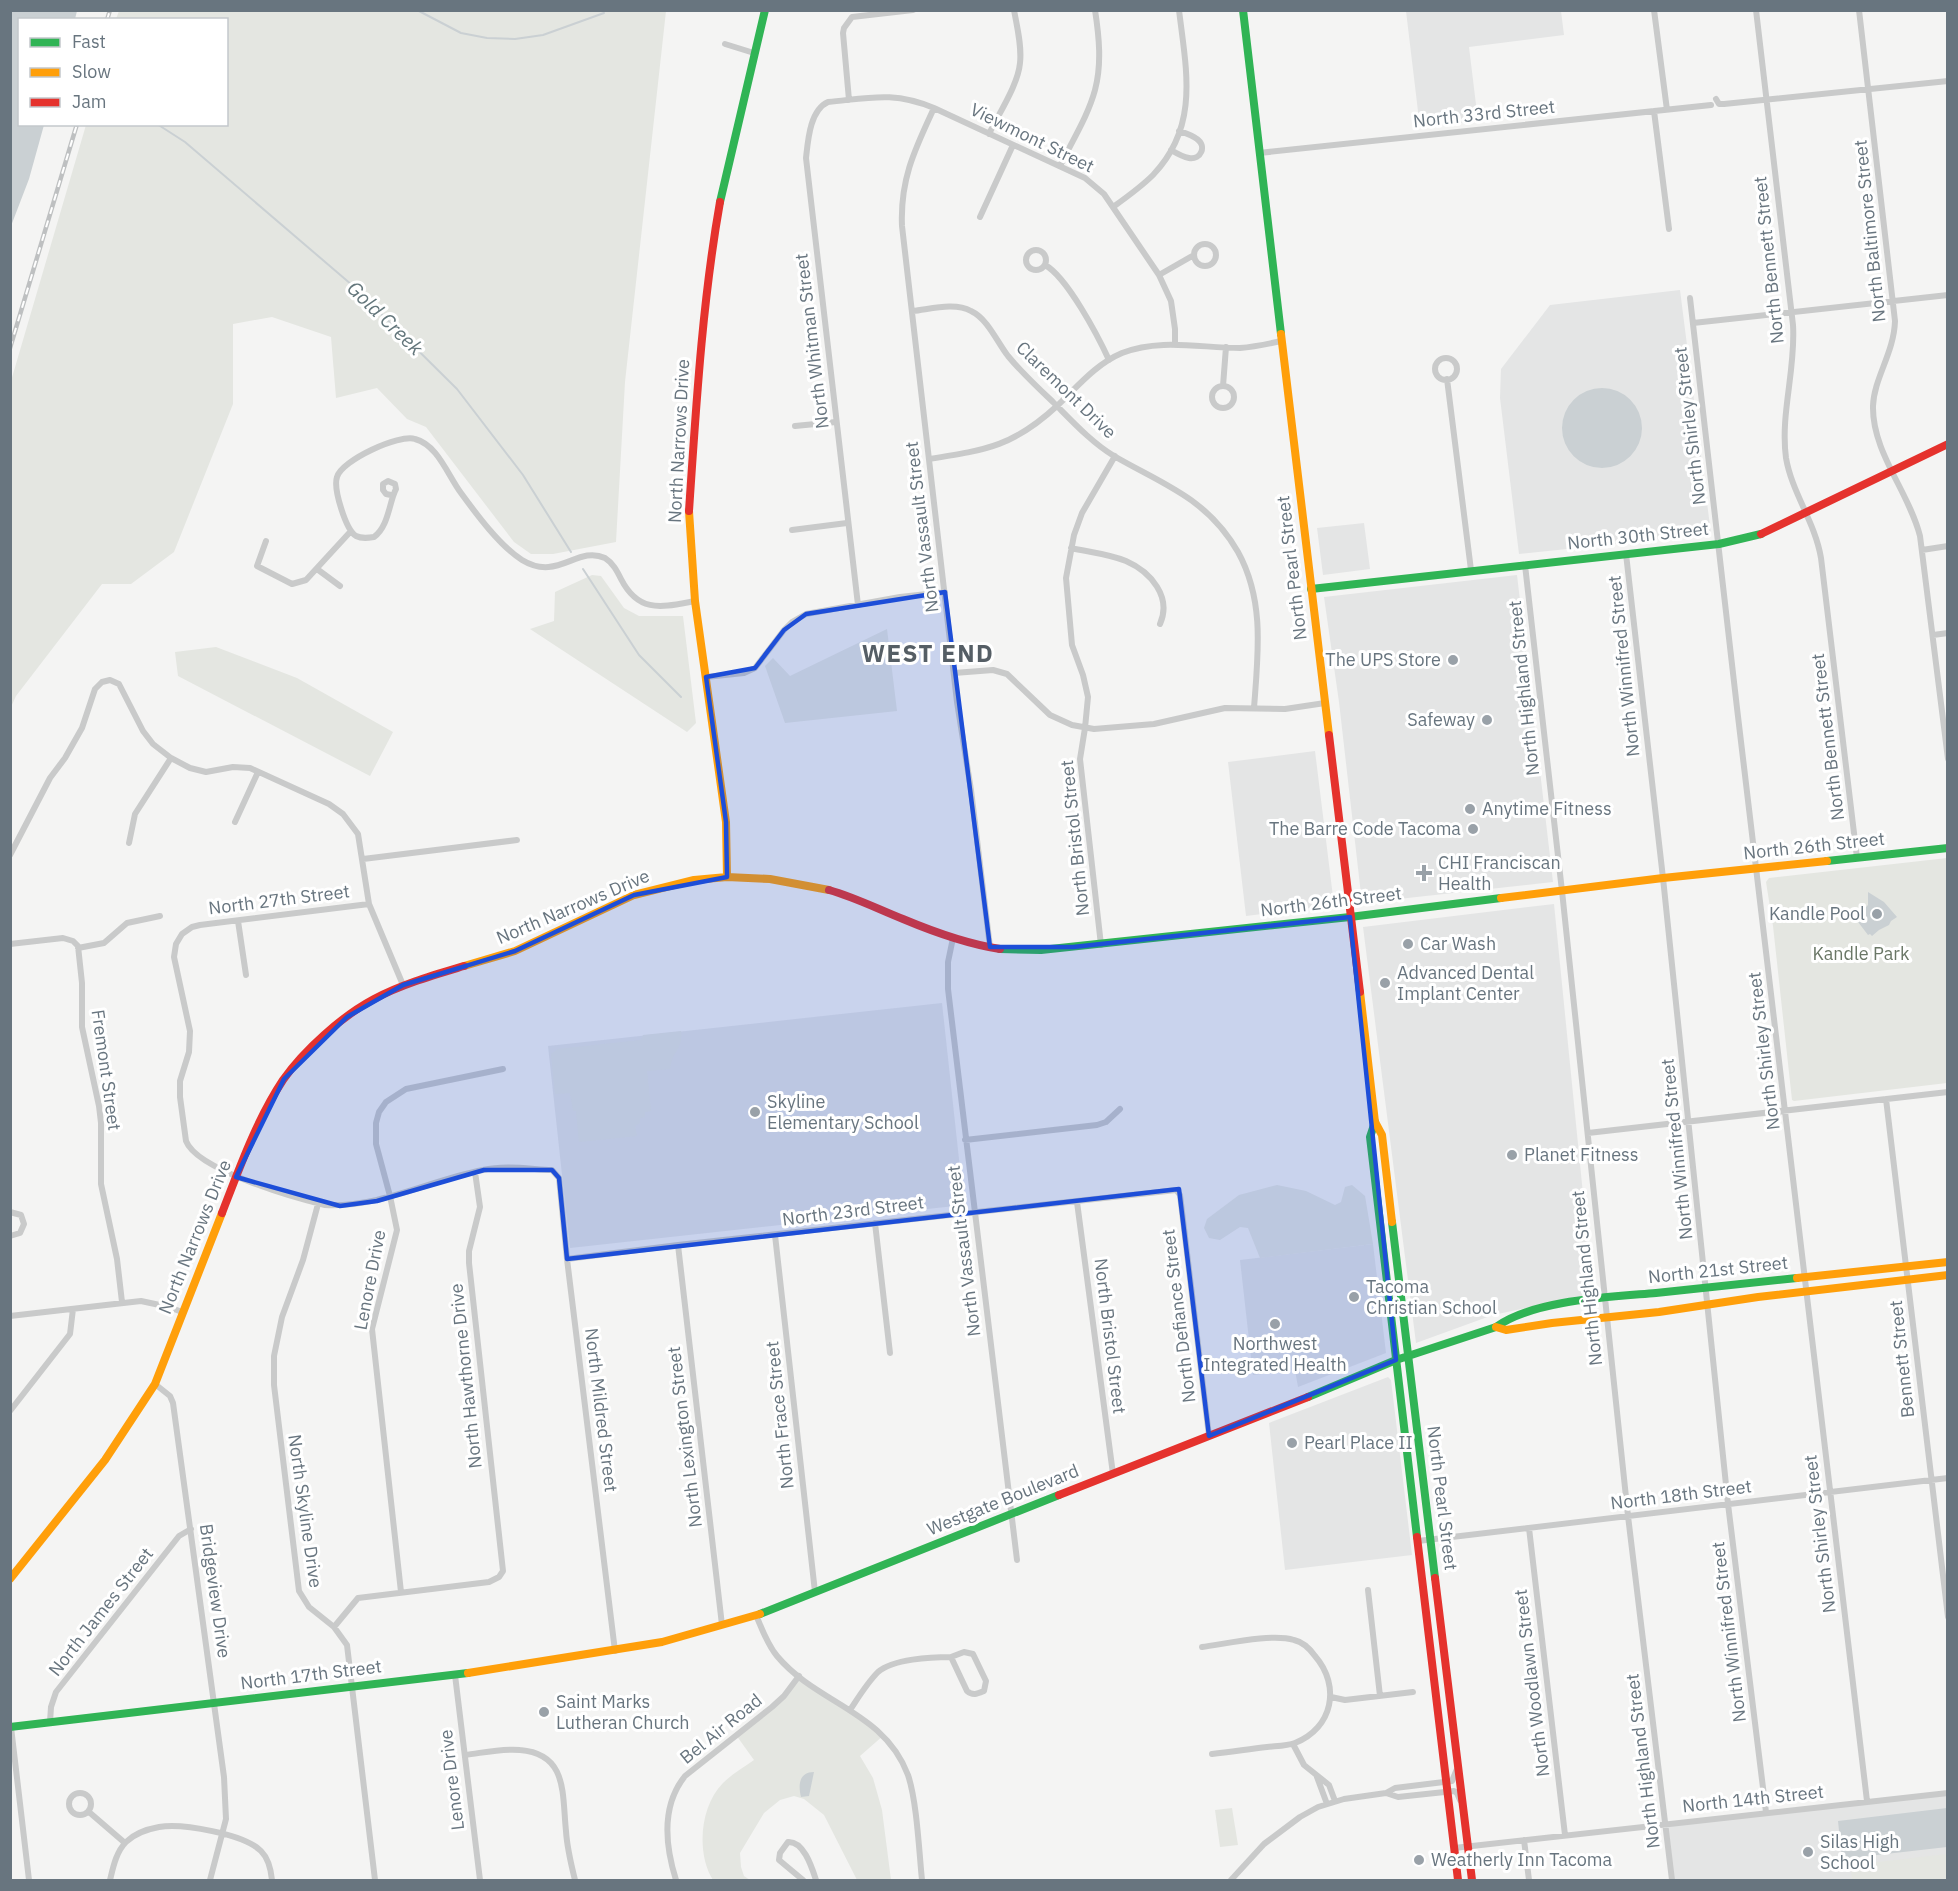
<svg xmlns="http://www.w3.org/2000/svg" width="1958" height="1891" viewBox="0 0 1958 1891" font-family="'IBM Plex Sans',sans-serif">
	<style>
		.built { fill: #e4e5e5 }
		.green { fill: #e4e6e1 }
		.water { fill: #cad0d3 }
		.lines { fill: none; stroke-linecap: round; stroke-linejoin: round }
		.stream { stroke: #cad0d3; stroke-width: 2 }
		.street { stroke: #c9caca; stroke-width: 6 }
		.fast { stroke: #30b455; stroke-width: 8 }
		.slow { stroke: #ff9f0a; stroke-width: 8 }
		.jam { stroke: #e5322d; stroke-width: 8 }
		.rail-casing { stroke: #bec0c1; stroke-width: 4.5 }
		.rail { stroke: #fff; stroke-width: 2; stroke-dasharray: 7; stroke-linecap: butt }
		.marked { fill: #1d4ed8; fill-opacity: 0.2; stroke: #1d4ed8; stroke-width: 4.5; stroke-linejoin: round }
		.poi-dot { fill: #99a1a8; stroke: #fff; stroke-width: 2 }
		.labels { text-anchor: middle; stroke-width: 6; stroke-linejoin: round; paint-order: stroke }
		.street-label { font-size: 18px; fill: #68757f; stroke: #fff }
		.poi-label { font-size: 18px; fill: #68757f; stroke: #fff; text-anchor: start }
		.park-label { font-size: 18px; fill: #6a7766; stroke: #fff }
		.water-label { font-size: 20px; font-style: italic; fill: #63767b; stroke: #fff }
		.district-label { font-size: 24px; font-weight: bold; letter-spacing: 1.5px; fill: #555e65; stroke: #fff }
	</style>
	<rect width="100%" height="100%" fill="#f4f4f3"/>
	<path class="built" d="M 1406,11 L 1561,11 L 1564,35 L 1469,47 L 1478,121 L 1420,128 Z
		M 1680,290 L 1711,534 L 1519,554 L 1500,398 L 1501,369 L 1550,305 Z
		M 1364,523 L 1370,569 L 1323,575 L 1317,528 Z
		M 1517,575 L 1553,882 L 1362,903 L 1339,702 L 1324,597 Z
		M 1315,751 L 1334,905 L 1246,916 L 1228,762 Z
		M 1554,904 L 1593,1294 L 1493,1315 L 1416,1343 L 1363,927 Z
		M 942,1003 L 964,1205 L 570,1248 L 548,1046 Z
		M 1373,1244 L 1386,1353 L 1298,1387 L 1295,1370 L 1253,1375 L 1240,1260 Z
		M 1388,1377 L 1391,1380 L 1412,1555 L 1285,1570 L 1269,1423 Z
		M 1947,1793 L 1947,1880 L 1672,1880 L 1665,1824 Z"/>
	<path class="green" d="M 119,11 L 666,11 L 625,382 L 616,542 L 553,554 L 531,554 L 514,542 L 426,427 L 407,419 L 377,388 L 336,398 L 331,337 L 272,317 L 233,324 L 233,404 L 174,552 L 131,584 L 102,584 L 16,696 L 11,707 L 11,381 L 86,125 L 226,124 L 226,20 L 116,19 Z
		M 592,575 L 601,576 L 624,608 L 639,616 L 683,616 L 696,723 L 687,732 L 530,629 L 554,621 L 555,592 Z
		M 887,629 L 897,711 L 785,723 L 765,666 L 773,658 L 790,676 Z
		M 216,647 L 297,678 L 393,732 L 370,776 L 178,676 L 175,652 Z
		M 1947,858 L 1947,1083 L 1794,1101 L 1792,1100 L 1773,926 L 1766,882 L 1769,878 Z
		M 681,1031 C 683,1051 672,1050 670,1069 L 647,1071 L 651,1111 L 645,1112 L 645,1117 L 640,1118 L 640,1123 L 635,1126 L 637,1136 L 579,1142 L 576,1111 L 573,1111 L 570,1093 L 555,1094 L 551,1054 L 558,1049 L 641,1040 L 643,1035 Z
		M 1277,1185 L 1306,1191 L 1335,1205 L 1341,1202 L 1345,1187 L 1352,1185 L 1365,1196 L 1373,1244 L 1260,1258 L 1248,1228 L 1240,1227 L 1220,1240 L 1209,1238 L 1204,1228 L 1207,1219 L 1239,1195 Z
		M 799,1676 L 884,1735 L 860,1756 L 873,1778 L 882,1810 L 891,1880 L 857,1880 L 824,1815 L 804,1799 L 794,1796 L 780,1800 L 764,1813 L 740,1853 L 741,1867 L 744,1876 L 750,1880 L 713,1880 C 696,1853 700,1806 723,1783 C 732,1774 744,1767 754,1760 L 736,1735 L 772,1707 Z
		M 1232,1808 L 1238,1845 L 1220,1847 L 1215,1810 Z
		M 1947,1854 L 1947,1880 L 1852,1880 L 1851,1870 L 1852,1865 Z"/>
	<path class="water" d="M 11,10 L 77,11 L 75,19 L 20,20 L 20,124 L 44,125 L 29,179 L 11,226 Z
		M1562 428a40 40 0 1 1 80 0a40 40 0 1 1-80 0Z
		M 1868,892 L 1884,902 L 1897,917 L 1891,921 L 1889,925 L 1879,930 L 1872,936 L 1870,934 L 1868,935 L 1855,918 L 1868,905 Z
		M 814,1772 L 809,1796 L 801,1797 C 798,1785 799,1772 814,1772 Z
		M 1947,1808 L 1947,1847 L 1842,1859 L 1838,1821 Z"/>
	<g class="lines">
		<path class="stream" d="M 417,10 L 461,33 L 487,38 L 515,39 L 543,35 L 604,13
			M 157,124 L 185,142 L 352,285 L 457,389 L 523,475 L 571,552
			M 583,569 L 639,655 L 681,697"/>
		<path class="street" d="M 1654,10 L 1667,110
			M 1756,10 L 1793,325 C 1796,369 1780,414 1786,458 C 1792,493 1815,522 1821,558 L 1857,858
			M 1859,10 L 1895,321 C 1894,353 1874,378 1873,406 C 1872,452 1909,492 1920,536 L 1948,759
			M 725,44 L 754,53
			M 1716,99 L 1719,104 L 1724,104 L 1948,81
			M 849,100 L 843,33 L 844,28 L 852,17 L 913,10
			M 934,108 C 915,149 900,179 902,226 L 957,702 L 971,790 L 990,947
			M 1654,111 L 1669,229
			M 989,134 C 999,113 1018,85 1020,63 C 1022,46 1017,27 1014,10
			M 1171,150 C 1176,153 1183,157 1189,158 C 1201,160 1207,146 1197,139 C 1192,135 1185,133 1179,131
			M 1259,153 L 1711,105
			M 1060,166 C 1072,141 1088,116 1095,90 C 1102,64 1099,36 1095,10
			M 1113,207 C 1127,197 1141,187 1153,175 C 1200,126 1186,69 1179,10
			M 980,217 L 1013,145
			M1194 255a11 11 0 1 1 22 0a11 11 0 1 1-22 0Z
			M1026 260a10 10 0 1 1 20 0a10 10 0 1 1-20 0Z
			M 1045,265 C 1067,277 1098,336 1109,360
			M 1159,275 L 1194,255
			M 1690,298 L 1737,708 L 1867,1801
			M 913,311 C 931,309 955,302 971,311 C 988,319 997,342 1008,356 C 1022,373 1037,387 1053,402 C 1072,421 1091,442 1114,456 C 1164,485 1207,498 1238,552 C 1265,601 1258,654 1254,708
			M 1693,323 L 1948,295
			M1435 369a11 11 0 1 1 22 0a11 11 0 1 1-22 0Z
			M 1447,379 L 1471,570
			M1212 397a11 11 0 1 1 22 0a11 11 0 1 1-22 0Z
			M 1223,386 L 1226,347
			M 795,426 L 836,422
			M 929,459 C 987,450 1014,446 1058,405 C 1078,386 1096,364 1122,353 C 1160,338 1201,348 1240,348 C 1254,347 1268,344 1281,341
			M 391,495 L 386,494 L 383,490 L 383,484 L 388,481 L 395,484 L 396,489 C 389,502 389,526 374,537 C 368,538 362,539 356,536 C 346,530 333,489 337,477 C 342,460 399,434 415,439 C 438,445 448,476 461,493 C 477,515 500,546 522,560 C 558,582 577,545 605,558 C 613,563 617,571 621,579 C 639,614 662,607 695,601
			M 792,530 L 847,523
			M 266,541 L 257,566 L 292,584 L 306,580 L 351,531
			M 1071,548 C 1089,552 1109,554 1126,561 C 1151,572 1172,597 1160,624
			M 1922,550 L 1948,546
			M 1626,554 L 1663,878 L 1728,1504 L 1766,1812
			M 1525,565 L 1562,891 L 1628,1516 L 1672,1880
			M 317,569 L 340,586
			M 858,605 L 806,158 C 808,140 810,110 828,102 C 870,98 893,91 934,108 L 1085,178 L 1104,194 L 1159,275 L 1171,301 L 1175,329 L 1175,345
			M 1933,635 L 1948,633
			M 954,673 L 993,670 L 1007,674 L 1050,715 L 1072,725 L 1094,729 L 1154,724 L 1225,708 L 1285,709 L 1325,703
			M 706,677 L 744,673 L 755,668 L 784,630 L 792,622 L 806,614 L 900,597 L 945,592
			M 235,822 L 258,772
			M 129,843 L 135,814 L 171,758
			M 10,855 L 50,778 L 65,758 L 82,728 L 95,689 L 102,682 L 110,680 L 119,684 L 143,731 L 153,744 L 171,758 L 190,768 L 206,772 L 233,767 L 250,768 L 329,804 L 343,814 L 358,834 L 369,904 L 403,985
			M 363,859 L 517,840
			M 369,904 L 200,925 L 192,927 L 182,934 L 176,944 L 174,957 L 190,1031 L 189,1052 L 180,1081 L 180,1097 L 186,1141 C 197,1170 295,1198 325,1205 C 380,1208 430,1180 483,1170 C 505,1165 529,1169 552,1170 L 559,1178 L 567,1259 L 615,1651
			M 238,921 L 246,975
			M 953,938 L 948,962 L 948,989 L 1017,1560
			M 10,944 L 63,938 L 73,941 L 78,946 L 82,983 L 82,1027 L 99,1106 L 101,1123 L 101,1184 L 117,1259 L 122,1302
			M 1101,945 L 1080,759 L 1085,728 L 1088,697 L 1083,675 L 1072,645 L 1066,578 L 1074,535 L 1082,513 L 1115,456
			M 78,948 L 104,943 L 127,923 L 160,916
			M 1886,1099 L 1948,1617
			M 1588,1133 L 1948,1092
			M 965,1140 L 1097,1125 L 1106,1122 L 1120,1109
			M 1077,1202 L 1113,1474
			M 318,1204 L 303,1260 L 282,1317 L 274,1356 L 274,1385 L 299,1591 L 309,1607 L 334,1627 L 347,1645 L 375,1880
			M 10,1212 L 21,1215 L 24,1224 L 20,1233 L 10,1236
			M 875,1223 L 890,1353
			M 775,1235 L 815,1592
			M 678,1245 L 722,1625
			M 567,1259 L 678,1245 L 1176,1190 L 1180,1195 L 1209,1436
			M 10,1316 L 141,1301 L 169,1307 L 182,1312
			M 155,1384 L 170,1396 L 173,1403 L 224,1777 L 226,1819 L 210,1880
			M 10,1411 L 70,1334 L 73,1309
			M 1529,1528 L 1565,1835
			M 1418,1541 L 1948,1478
			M 1368,1590 L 1380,1696
			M 401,1592 L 372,1329 L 397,1230 L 390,1196 L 376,1144 L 376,1123 L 379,1112 L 386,1102 L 406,1089 L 503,1069
			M 756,1615 C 762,1629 767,1644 777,1656 C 817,1704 884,1711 908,1775 C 917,1802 919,1851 922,1880
			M 334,1627 L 358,1598 L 489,1582 L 499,1577 L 503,1571 L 469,1263 L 469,1251 L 480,1207 L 475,1172
			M 1202,1647 C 1225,1644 1272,1633 1294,1640 C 1303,1642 1310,1649 1315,1656 C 1341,1686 1333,1728 1295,1743 C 1287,1746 1276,1746 1267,1747 C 1249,1749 1231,1752 1212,1754
			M 455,1675 L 480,1880
			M 1331,1697 L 1345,1700 L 1413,1692
			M 850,1710 C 858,1698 867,1683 878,1672 C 893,1659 931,1657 951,1657 L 967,1691 C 973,1696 977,1694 984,1691 L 986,1681 L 973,1654 L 964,1652 L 951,1657
			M 50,1722 L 51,1707 L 56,1692 L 179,1536 L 191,1529
			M 11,1727 L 29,1880
			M 1293,1744 L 1304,1765 L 1329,1785 L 1335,1801
			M 465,1755 C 482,1753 502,1748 520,1750 C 568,1754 562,1794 566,1831 C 567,1848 571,1864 575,1880
			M 1317,1777 L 1327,1804
			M69 1804a11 11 0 1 1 22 0a11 11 0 1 1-22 0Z
			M 1386,1793 L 1398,1797 L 1454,1791 L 1457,1793 L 1460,1800
			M 89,1812 L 125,1843
			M 1524,1840 L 1529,1880
			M 1454,1848 L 1948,1793
			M 110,1880 C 113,1868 116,1852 126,1842 C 134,1834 148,1829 159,1827 C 182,1823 244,1834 261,1851 C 269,1859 271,1870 272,1880
			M 676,1880 C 665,1845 661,1806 685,1776 L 772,1707 L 784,1696 L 799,1676
			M 803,1880 L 779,1860 L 780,1853 L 788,1842 C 804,1841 812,1868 816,1880
			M 1231,1880 L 1264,1844 L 1300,1817 L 1318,1807 L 1344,1799 L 1386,1793 L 1395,1788 L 1452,1781 L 1457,1769"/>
		<path class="fast" d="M 1243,10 L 1281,334
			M 720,202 L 765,10
			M 1311,589 L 1719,544 L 1761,534
			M 1827,861 L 1948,848
			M 1000,949 L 1041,950 L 1350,917 L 1501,898
			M 1375,1122 L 1370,1137 L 1417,1537
			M 1392,1222 L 1435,1578
			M 1308,1397 L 1396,1360 L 1496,1327 C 1533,1300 1610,1297 1656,1293 C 1703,1288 1750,1283 1797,1278
			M 760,1614 L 1059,1495
			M 10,1727 L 468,1673"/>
		<path class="slow" d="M 1281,334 L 1329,735
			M 689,511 L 695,601 L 726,822 L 727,877
			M 1501,898 L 1663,878 L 1827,861
			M 464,966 L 515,951 L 634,895 L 694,880 L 727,877 L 770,879 L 829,890
			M 1360,992 L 1375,1122 L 1382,1135 L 1392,1222
			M 1797,1278 L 1948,1262
			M 1496,1327 L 1506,1330 L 1552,1323 L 1659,1312 L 1758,1297 L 1948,1275
			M 10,1579 L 105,1460 L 155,1384 L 222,1213
			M 468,1673 L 662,1642 L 760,1614"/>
		<path class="jam" d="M 689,511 C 696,408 702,304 720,202
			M 1761,534 L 1948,444
			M 1329,735 L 1360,992
			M 829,890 C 854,897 878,909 903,919 C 934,932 967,944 1000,949
			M 222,1213 C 239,1169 257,1119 283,1080 C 304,1050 342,1016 374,999 C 402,984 434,975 464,966
			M 1059,1495 L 1308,1397
			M 1417,1537 L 1458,1880
			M 1435,1578 L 1472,1880"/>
		<g class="rail-casing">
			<path id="rail" d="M 107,20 L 110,10
				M 10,348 L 77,124"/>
		</g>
		<use href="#rail" class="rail"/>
	</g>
	<path class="marked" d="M 945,592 L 990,947 L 1073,947 L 1350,917 L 1396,1360 L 1209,1436 L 1179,1189 L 567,1259 L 559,1178 L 552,1170 L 484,1170 L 377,1201 L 340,1206 L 236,1177 L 284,1079 L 347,1017 L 403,985 L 515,951 L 634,895 L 727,877 L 726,822 L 706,677 L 755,668 L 784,630 L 806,614 Z"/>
	<g class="poi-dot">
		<circle cx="1453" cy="660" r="6"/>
		<circle cx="1487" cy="720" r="6"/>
		<circle cx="1470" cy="809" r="6"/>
		<circle cx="1473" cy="829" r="6"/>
		<path d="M1421 864h6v6h6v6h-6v6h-6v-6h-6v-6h6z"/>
		<circle cx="1877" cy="914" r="6"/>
		<circle cx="1408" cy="944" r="6"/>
		<circle cx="1385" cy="983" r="6"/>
		<circle cx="755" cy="1112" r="6"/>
		<circle cx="1512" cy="1155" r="6"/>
		<circle cx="1354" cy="1297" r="6"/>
		<circle cx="1275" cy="1324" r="6"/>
		<circle cx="1292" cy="1443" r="6"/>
		<circle cx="544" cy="1712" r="6"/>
		<circle cx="1808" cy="1852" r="6"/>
		<circle cx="1419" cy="1860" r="6"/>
	</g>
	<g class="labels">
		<g class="street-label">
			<text transform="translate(1484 114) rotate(-6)" y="6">North 33rd Street</text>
			<text transform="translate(1032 138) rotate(26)" y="6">Viewmont Street</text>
			<text transform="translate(1870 231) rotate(-96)" y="6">North Baltimore Street</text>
			<text transform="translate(1769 260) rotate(-96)" y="6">North Bennett Street</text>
			<text transform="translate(812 341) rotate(-97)" y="6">North Whitman Street</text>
			<text transform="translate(1066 390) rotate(44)" y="6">Claremont Drive</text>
			<text transform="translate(1690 426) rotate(-97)" y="6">North Shirley Street</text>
			<text transform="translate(679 441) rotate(-87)" y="6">North Narrows Drive</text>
			<text transform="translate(922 527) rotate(-97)" y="6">North Vassault Street</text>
			<text transform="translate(1638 536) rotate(-6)" y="6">North 30th Street</text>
			<text transform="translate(1292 568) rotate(-97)" y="6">North Pearl Street</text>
			<text transform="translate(1624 666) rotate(-96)" y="6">North Winnifred Street</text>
			<text transform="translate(1524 688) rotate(-96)" y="6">North Highland Street</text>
			<text transform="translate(1828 737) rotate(-97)" y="6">North Bennett Street</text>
			<text transform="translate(1075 838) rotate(-96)" y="6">North Bristol Street</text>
			<text transform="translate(1814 846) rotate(-6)" y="6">North 26th Street</text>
			<text transform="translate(279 900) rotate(-7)" y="6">North 27th Street</text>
			<text transform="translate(1331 902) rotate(-7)" y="6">North 26th Street</text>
			<text transform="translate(573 907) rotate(-23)" y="6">North Narrows Drive</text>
			<text transform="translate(1764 1051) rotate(-97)" y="6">North Shirley Street</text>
			<text transform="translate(106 1070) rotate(82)" y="6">Fremont Street</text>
			<text transform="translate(1677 1149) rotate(-96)" y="6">North Winnifred Street</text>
			<text transform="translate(853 1211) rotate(-7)" y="6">North 23rd Street</text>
			<text transform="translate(195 1237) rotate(-68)" y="6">North Narrows Drive</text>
			<text transform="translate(964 1251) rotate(-97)" y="6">North Vassault Street</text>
			<text transform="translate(1718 1270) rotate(-6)" y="6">North 21st Street</text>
			<text transform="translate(1587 1278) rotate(-96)" y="6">North Highland Street</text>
			<text transform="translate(370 1280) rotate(-79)" y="6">Lenore Drive</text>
			<text transform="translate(1179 1316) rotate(-97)" y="6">North Defiance Street</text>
			<text transform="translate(1110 1336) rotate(83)" y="6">North Bristol Street</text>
			<text transform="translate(1902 1359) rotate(-96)" y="6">Bennett Street</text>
			<text transform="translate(466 1376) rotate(-96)" y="6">North Hawthorne Drive</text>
			<text transform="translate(601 1410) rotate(83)" y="6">North Mildred Street</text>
			<text transform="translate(780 1415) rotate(-96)" y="6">North Frace Street</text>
			<text transform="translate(685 1437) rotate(-97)" y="6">North Lexington Street</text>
			<text transform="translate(1681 1495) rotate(-7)" y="6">North 18th Street</text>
			<text transform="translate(1442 1498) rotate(83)" y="6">North Pearl Street</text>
			<text transform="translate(1003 1500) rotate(-22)" y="6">Westgate Boulevard</text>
			<text transform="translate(305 1511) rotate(82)" y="6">North Skyline Drive</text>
			<text transform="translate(1820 1534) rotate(-97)" y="6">North Shirley Street</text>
			<text transform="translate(215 1591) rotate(82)" y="6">Bridgeview Drive</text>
			<text transform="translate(101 1612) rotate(-52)" y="6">North James Street</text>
			<text transform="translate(1729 1632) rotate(-97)" y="6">North Winnifred Street</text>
			<text transform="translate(311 1675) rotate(-7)" y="6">North 17th Street</text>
			<text transform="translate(1532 1683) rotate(-97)" y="6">North Woodlawn Street</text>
			<text transform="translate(721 1729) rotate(-39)" y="6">Bel Air Road</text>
			<text transform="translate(1643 1761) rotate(-97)" y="6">North Highland Street</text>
			<text transform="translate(452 1780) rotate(-97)" y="6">Lenore Drive</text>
			<text transform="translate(1753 1799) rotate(-6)" y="6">North 14th Street</text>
		</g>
		<g class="poi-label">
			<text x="1441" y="666" text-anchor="end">The UPS Store</text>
			<text x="1475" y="726" text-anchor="end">Safeway</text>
			<text x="1482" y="815">Anytime Fitness</text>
			<text x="1461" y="835" text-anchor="end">The Barre Code Tacoma</text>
			<text x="1438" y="869">CHI Franciscan<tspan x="1438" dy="21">Health</tspan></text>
			<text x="1865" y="920" text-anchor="end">Kandle Pool</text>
			<text x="1420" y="950">Car Wash</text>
			<text x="1397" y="979">Advanced Dental<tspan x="1397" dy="21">Implant Center</tspan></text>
			<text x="767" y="1108">Skyline<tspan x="767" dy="21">Elementary School</tspan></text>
			<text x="1524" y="1161">Planet Fitness</text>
			<text x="1366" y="1293">Tacoma<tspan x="1366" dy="21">Christian School</tspan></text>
			<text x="1275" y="1350" text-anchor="middle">Northwest<tspan x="1275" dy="21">Integrated Health</tspan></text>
			<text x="1304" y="1449">Pearl Place II</text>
			<text x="556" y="1708">Saint Marks<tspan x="556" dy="21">Lutheran Church</tspan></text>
			<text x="1820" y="1848">Silas High<tspan x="1820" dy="21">School</tspan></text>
			<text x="1431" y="1866">Weatherly Inn Tacoma</text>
		</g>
		<g class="park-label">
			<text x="1861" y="960">Kandle Park</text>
		</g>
		<g class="water-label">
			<text transform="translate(385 318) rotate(44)" y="7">Gold Creek</text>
		</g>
		<g class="district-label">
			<text x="928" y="662">WEST END</text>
		</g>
	</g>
	<rect width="1958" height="1891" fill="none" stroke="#68757f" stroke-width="24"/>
	<rect x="18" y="18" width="210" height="108" fill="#ffffff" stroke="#c3c8cc" stroke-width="1.5"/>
	<rect x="30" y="38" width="30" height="9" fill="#30b455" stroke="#c3c8cc" stroke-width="1.5"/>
	<text x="72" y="48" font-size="18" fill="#68757f">Fast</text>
	<rect x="30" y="68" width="30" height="9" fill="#ff9f0a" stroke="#c3c8cc" stroke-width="1.5"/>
	<text x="72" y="78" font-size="18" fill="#68757f">Slow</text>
	<rect x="30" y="98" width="30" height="9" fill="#e5322d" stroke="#c3c8cc" stroke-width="1.5"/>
	<text x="72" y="108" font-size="18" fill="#68757f">Jam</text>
</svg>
